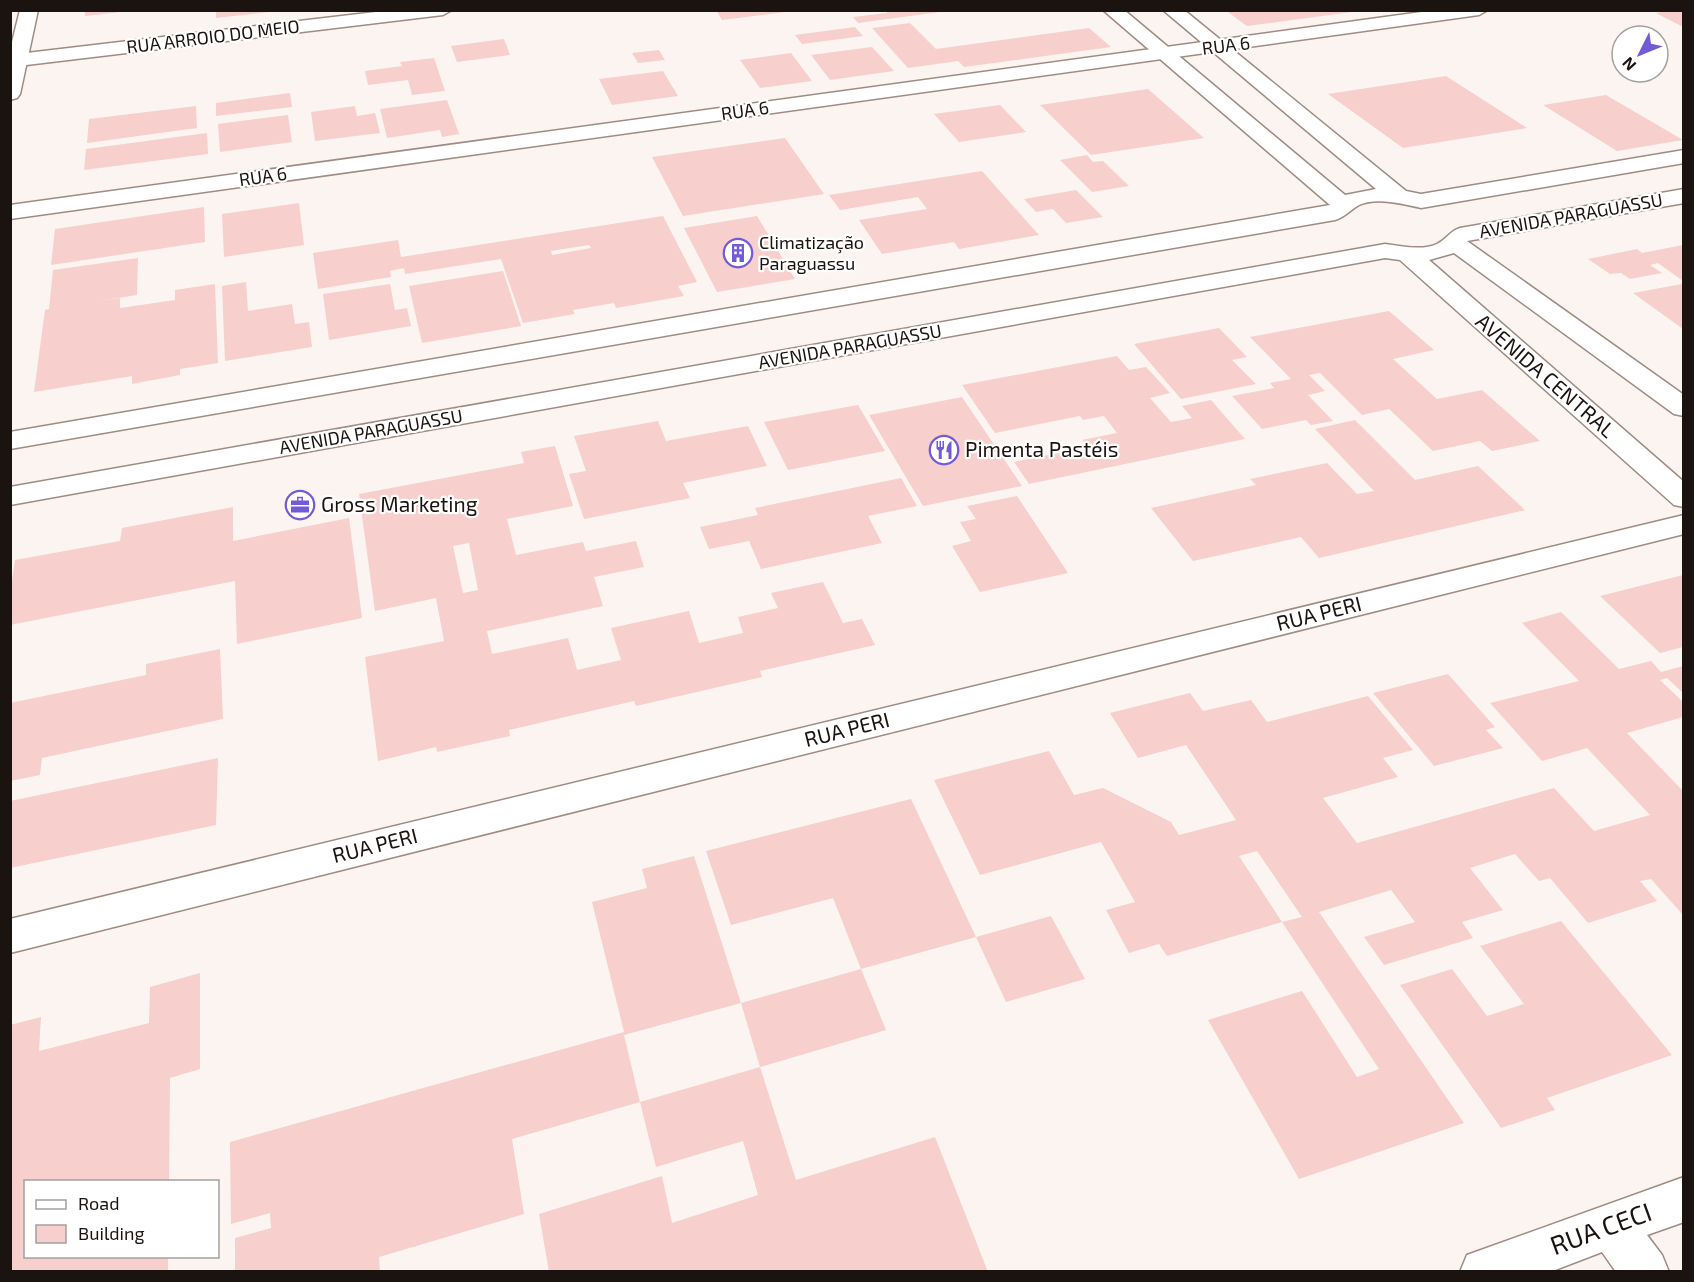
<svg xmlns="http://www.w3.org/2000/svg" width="1694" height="1282" viewBox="0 0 1694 1282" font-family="'Exo 2',sans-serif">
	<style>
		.building { fill: #f7cfcc; fill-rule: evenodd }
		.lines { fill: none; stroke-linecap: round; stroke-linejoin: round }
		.minor-casing { stroke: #9f8b82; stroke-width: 3 }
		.tertiary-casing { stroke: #9f8b82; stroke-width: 3 }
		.secondary-casing { stroke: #9f8b82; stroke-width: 3 }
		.minor { fill: #fff; fill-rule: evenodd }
		.tertiary { fill: #fff; fill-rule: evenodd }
		.secondary { fill: #fff; fill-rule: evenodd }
		.labels { text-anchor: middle; stroke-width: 4.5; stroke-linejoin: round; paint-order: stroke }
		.far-street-label { font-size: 18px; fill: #1a130f; stroke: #fff }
		.far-poi-label { font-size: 18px; fill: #1a130f; stroke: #fff; text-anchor: start }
		.street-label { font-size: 21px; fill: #1a130f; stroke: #fff }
		.poi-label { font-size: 21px; fill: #1a130f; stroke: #fff; text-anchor: start }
		.near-street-label { font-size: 26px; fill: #1a130f; stroke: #fff }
	</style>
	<rect width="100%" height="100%" fill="#fcf4f0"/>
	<path class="building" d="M 85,10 L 121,10 L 121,12 L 85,16 Z
		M 216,10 L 269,10 L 269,12 L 216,18 Z
		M 716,10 L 786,10 L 786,12 L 722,20 Z
		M 885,10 L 940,10 L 940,12 L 858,23 L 853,17 L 887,13 Z
		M 1225,10 L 1352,10 L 1352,12 L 1247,26 Z
		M 1672,10 L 1683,10 L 1683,27 L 1656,13 Z
		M 910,23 L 936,49 L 1089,28 L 1111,47 L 964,67 L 958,61 L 908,68 L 872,28 Z
		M 855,27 L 863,36 L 802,44 L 795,35 Z
		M 504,39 L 510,55 L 457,62 L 451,46 Z
		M 872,47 L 894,71 L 830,80 L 811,55 Z
		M 659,50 L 665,60 L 638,63 L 632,53 Z
		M 791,53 L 812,81 L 760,88 L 740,60 Z
		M 434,58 L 445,91 L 412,95 L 408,80 L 368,85 L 365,71 L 402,66 L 400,62 Z
		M 663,71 L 678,96 L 612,105 L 599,79 Z
		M 1446,76 L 1527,128 L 1403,148 L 1328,94 Z
		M 1148,89 L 1204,138 L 1091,155 L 1040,105 Z
		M 290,93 L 292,107 L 216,116 L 216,103 Z
		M 1606,95 L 1683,140 L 1617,151 L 1543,105 Z
		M 447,100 L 459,134 L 442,137 L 440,130 L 387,138 L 380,109 Z
		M 1000,105 L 1026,132 L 959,142 L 934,114 Z
		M 196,106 L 197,128 L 87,143 L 89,119 Z
		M 355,106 L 357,116 L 375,113 L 380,133 L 315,141 L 311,112 Z
		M 288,115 L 292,142 L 220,152 L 218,124 Z
		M 207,133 L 208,154 L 84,170 L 86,149 Z
		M 785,138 L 824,194 L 683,216 L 652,157 Z
		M 1087,155 L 1093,162 L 1103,161 L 1129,186 L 1092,192 L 1060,160 Z
		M 982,171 L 1039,235 L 959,249 L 954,242 L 882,254 L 859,220 L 927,209 L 918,197 L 840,210 L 829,195 Z
		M 1076,190 L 1103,217 L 1066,223 L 1053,209 L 1036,212 L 1024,199 Z
		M 299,203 L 304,245 L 224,257 L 222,214 Z
		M 204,207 L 205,242 L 51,265 L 55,229 Z
		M 663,216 L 697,282 L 678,286 L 684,296 L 616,308 L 614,303 L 573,310 L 575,314 L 523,323 L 501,259 L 405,274 L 404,268 L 390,271 L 391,277 L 318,289 L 313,253 L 398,240 L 401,257 ZM 589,245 L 591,248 L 552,255 L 551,251 Z
		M 757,216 L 795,279 L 717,292 L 684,228 Z
		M 1683,245 L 1683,281 L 1658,263 L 1650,265 L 1662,273 L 1630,279 L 1621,273 L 1610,274 L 1588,259 L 1637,249 L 1642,253 Z
		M 138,258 L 137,295 L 87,303 L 120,298 L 120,308 L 175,300 L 175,290 L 215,284 L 218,363 L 180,369 L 180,375 L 132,384 L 132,376 L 34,392 L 45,310 L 49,309 L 53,270 Z
		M 503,271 L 521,326 L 422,343 L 409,286 Z
		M 246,282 L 248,311 L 292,304 L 295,324 L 309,322 L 312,347 L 225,361 L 222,286 Z
		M 390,284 L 395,310 L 407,308 L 411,326 L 329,340 L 323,294 Z
		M 1682,284 L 1683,329 L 1633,293 Z
		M 1389,311 L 1434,350 L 1393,359 L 1437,399 L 1482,390 L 1540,441 L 1492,451 L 1480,441 L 1433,451 L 1389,409 L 1362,415 L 1320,373 L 1309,375 L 1325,391 L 1308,395 L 1333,421 L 1311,425 L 1306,420 L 1262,429 L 1232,396 L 1274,388 L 1270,383 L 1291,379 L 1250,337 Z
		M 1219,328 L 1247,357 L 1232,360 L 1256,384 L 1181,399 L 1134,344 Z
		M 1117,356 L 1129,370 L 1146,367 L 1170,393 L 1150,398 L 1171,422 L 1192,418 L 1182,406 L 1211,400 L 1245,439 L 1029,484 L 1014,462 L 1088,447 L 1082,440 L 1117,433 L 1104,416 L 1083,420 L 1080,416 L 995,433 L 962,385 Z
		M 962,397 L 1022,486 L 923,506 L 869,415 Z
		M 858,405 L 885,451 L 788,470 L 764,422 Z
		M 1355,420 L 1415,480 L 1478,466 L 1525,510 L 1319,558 L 1301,537 L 1193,561 L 1151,508 L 1256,485 L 1250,479 L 1327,463 L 1357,494 L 1374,491 L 1315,429 Z
		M 658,421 L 666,441 L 748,426 L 767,466 L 683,483 L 690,498 L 584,519 L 569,474 L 586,471 L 574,436 Z
		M 555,446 L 573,506 L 507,519 L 516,555 L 583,542 L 586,551 L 636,541 L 644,567 L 594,577 L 603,606 L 487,631 L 492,654 L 568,638 L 577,670 L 621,660 L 611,628 L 689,611 L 699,643 L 743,633 L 738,617 L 778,608 L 771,593 L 823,582 L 843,623 L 862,619 L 875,645 L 760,671 L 762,677 L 636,706 L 634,701 L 509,730 L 510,736 L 437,752 L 436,747 L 378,761 L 365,657 L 444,641 L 436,598 L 375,611 L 359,494 L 524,463 L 521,452 ZM 469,543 L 478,590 L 463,593 L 453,546 Z
		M 901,478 L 917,506 L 868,516 L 882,543 L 761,569 L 749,541 L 709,549 L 700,527 L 758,515 L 755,508 Z
		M 1017,496 L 1068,573 L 980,592 L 952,546 L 971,541 L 960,522 L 976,519 L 967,506 Z
		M 233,507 L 233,541 L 349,518 L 362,618 L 237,644 L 235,581 L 10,625 L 10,595 L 15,560 L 120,541 L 122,528 Z
		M 1683,575 L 1683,647 L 1660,653 L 1600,596 Z
		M 1561,612 L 1619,669 L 1651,661 L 1661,672 L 1683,666 L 1683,693 L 1667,678 L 1660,680 L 1683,702 L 1683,717 L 1627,733 L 1683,791 L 1683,915 L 1651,879 L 1640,881 L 1657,901 L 1588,923 L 1550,878 L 1539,881 L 1515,854 L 1470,868 L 1503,910 L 1462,922 L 1473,938 L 1384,965 L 1364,937 L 1415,922 L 1391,890 L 1319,912 L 1464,1123 L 1299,1179 L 1208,1020 L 1302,991 L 1357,1077 L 1379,1069 L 1282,922 L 1302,917 L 1257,851 L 1239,856 L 1282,922 L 1167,956 L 1159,944 L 1129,953 L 1106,910 L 1135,902 L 1101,842 L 980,875 L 934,780 L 1049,751 L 1074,795 L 1103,788 L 1171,822 L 1179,835 L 1236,820 L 1186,745 L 1138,758 L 1110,713 L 1190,693 L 1203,711 L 1251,700 L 1267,722 L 1368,696 L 1413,750 L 1383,758 L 1398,777 L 1323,798 L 1357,843 L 1554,788 L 1594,831 L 1650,815 L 1587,748 L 1542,761 L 1490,703 L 1579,681 L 1522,623 Z
		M 220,649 L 223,719 L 42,758 L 40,775 L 10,781 L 10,703 L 146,675 L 146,664 Z
		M 1448,674 L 1495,727 L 1486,730 L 1503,748 L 1434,766 L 1373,693 Z
		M 218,758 L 216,825 L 10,868 L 10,801 Z
		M 911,799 L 976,937 L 861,969 L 886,1030 L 760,1067 L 741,1003 L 861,969 L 833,898 L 731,925 L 706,851 Z
		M 694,856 L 741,1003 L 624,1035 L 640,1102 L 512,1139 L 524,1214 L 379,1257 L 380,1272 L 235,1272 L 235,1238 L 271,1228 L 270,1213 L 231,1224 L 230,1142 L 624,1032 L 592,902 L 647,888 L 642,869 Z
		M 1051,916 L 1085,979 L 1006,1002 L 976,937 Z
		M 1561,921 L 1672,1055 L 1547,1098 L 1555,1110 L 1501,1128 L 1400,985 L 1452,969 L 1487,1016 L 1524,1004 L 1480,946 Z
		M 200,973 L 200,1069 L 170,1078 L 169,1182 L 26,1182 L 26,1257 L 168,1257 L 168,1272 L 10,1272 L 10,1025 L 41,1017 L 39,1051 L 149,1023 L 150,987 Z
		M 760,1067 L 796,1180 L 935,1137 L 988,1272 L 549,1272 L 539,1214 L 662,1176 L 672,1223 L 758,1195 L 743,1141 L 656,1167 L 640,1102 Z"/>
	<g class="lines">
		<g class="minor-casing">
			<path id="minor" d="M 393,10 L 452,10 L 443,15 L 18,66 L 10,63 L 11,56 L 18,54 Z
				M 1436,10 L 1488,10 L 1479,15 L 10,219 L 10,205 Z
				M 1684,515 L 1684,534 L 10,953 L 10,919 Z
				M 1684,1177 L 1684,1222 L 1647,1235 L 1662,1255 L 1669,1272 L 1616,1272 L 1602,1252 L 1550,1272 L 1460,1272 L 1467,1255 Z"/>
		</g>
		<g class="tertiary-casing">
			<path id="tertiary" d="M 20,10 L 38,10 L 20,94 L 17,98 L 10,100 L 10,50 Z"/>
		</g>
		<g class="secondary-casing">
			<path id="secondary" d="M 1103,10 L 1124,10 L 1345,195 L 1376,189 L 1163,10 L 1184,10 L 1406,191 L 1421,194 L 1684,150 L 1684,163 L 1421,208 C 1403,204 1377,197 1359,205 C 1350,210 1345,217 1335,220 L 10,449 L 10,432 L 1330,205 Z
				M 1684,189 L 1684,203 L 1467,241 L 1684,395 L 1684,416 L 1674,414 L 1454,253 L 1429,260 L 1684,482 L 1684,507 L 1674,505 L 1400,260 L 1385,258 L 10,505 L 10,487 L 1385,244 C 1401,246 1422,251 1437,244 C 1447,239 1450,231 1460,228 Z"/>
		</g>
		<use href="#minor" class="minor"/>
		<use href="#tertiary" class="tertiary"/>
		<use href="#secondary" class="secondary"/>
	</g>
	<defs>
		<g id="building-ring" transform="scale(1.5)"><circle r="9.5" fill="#fff" stroke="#725bd5" stroke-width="1.5"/><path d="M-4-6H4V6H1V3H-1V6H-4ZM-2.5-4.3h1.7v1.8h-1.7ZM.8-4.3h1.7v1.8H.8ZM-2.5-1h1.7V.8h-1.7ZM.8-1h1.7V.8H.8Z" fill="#725bd5"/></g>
		<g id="restaurant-ring" transform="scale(1.5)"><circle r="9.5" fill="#fff" stroke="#725bd5" stroke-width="1.5"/><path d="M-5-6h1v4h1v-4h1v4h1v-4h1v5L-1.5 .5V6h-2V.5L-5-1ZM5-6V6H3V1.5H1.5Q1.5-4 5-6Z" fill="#725bd5"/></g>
		<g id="office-ring" transform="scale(1.5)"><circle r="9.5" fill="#fff" stroke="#725bd5" stroke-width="1.5"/><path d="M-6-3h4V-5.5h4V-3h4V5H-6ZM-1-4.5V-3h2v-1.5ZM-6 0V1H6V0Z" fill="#725bd5"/></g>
	</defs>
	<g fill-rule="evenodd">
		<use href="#building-ring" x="738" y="253"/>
		<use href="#restaurant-ring" x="944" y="450"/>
		<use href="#office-ring" x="300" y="505"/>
	</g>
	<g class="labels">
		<g class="far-street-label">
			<text transform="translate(213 37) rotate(-7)" y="6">RUA ARROIO DO MEIO</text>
			<text transform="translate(1226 46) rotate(-7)" y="6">RUA 6</text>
			<text transform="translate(745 111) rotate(-8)" y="6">RUA 6</text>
			<text transform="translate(263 177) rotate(-8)" y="6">RUA 6</text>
			<text transform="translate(1571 216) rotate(-10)" y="6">AVENIDA PARAGUASSU</text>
			<text transform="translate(850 347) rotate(-10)" y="6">AVENIDA PARAGUASSU</text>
			<text transform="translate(371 432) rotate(-10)" y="6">AVENIDA PARAGUASSU</text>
		</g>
		<g class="far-poi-label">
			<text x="759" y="249">Climatização<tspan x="759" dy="21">Paraguassu</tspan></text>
		</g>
		<g class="street-label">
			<text transform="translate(1545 376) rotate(41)" y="7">AVENIDA CENTRAL</text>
			<text transform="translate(1319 614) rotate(-14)" y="7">RUA PERI</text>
			<text transform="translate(847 730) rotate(-14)" y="7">RUA PERI</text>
			<text transform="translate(375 846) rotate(-14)" y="7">RUA PERI</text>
		</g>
		<g class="poi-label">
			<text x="965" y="457">Pimenta Pastéis</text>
			<text x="321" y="512">Gross Marketing</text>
		</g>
		<g class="near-street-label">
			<text transform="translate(1601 1229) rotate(-20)" y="9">RUA CECI</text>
		</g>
	</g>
	<rect width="1694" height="1282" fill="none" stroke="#1a130f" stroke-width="24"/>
	<rect x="24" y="1180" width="195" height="78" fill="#ffffff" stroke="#a3a19f" stroke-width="1.5"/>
	<rect x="36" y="1200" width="30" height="9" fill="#ffffff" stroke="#a3a19f" stroke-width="1.5"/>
	<text x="78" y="1210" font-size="18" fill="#1a130f">Road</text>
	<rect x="36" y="1225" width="30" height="18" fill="#f7cfcc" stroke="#a3a19f" stroke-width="1.5"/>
	<text x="78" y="1240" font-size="18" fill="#1a130f">Building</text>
	<g transform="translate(1640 54) rotate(227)"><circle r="28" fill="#ffffff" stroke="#a3a19f" stroke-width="1.5"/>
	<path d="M0-4.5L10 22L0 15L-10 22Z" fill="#725bd5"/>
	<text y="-9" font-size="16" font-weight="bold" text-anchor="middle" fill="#1a130f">N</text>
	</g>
</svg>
